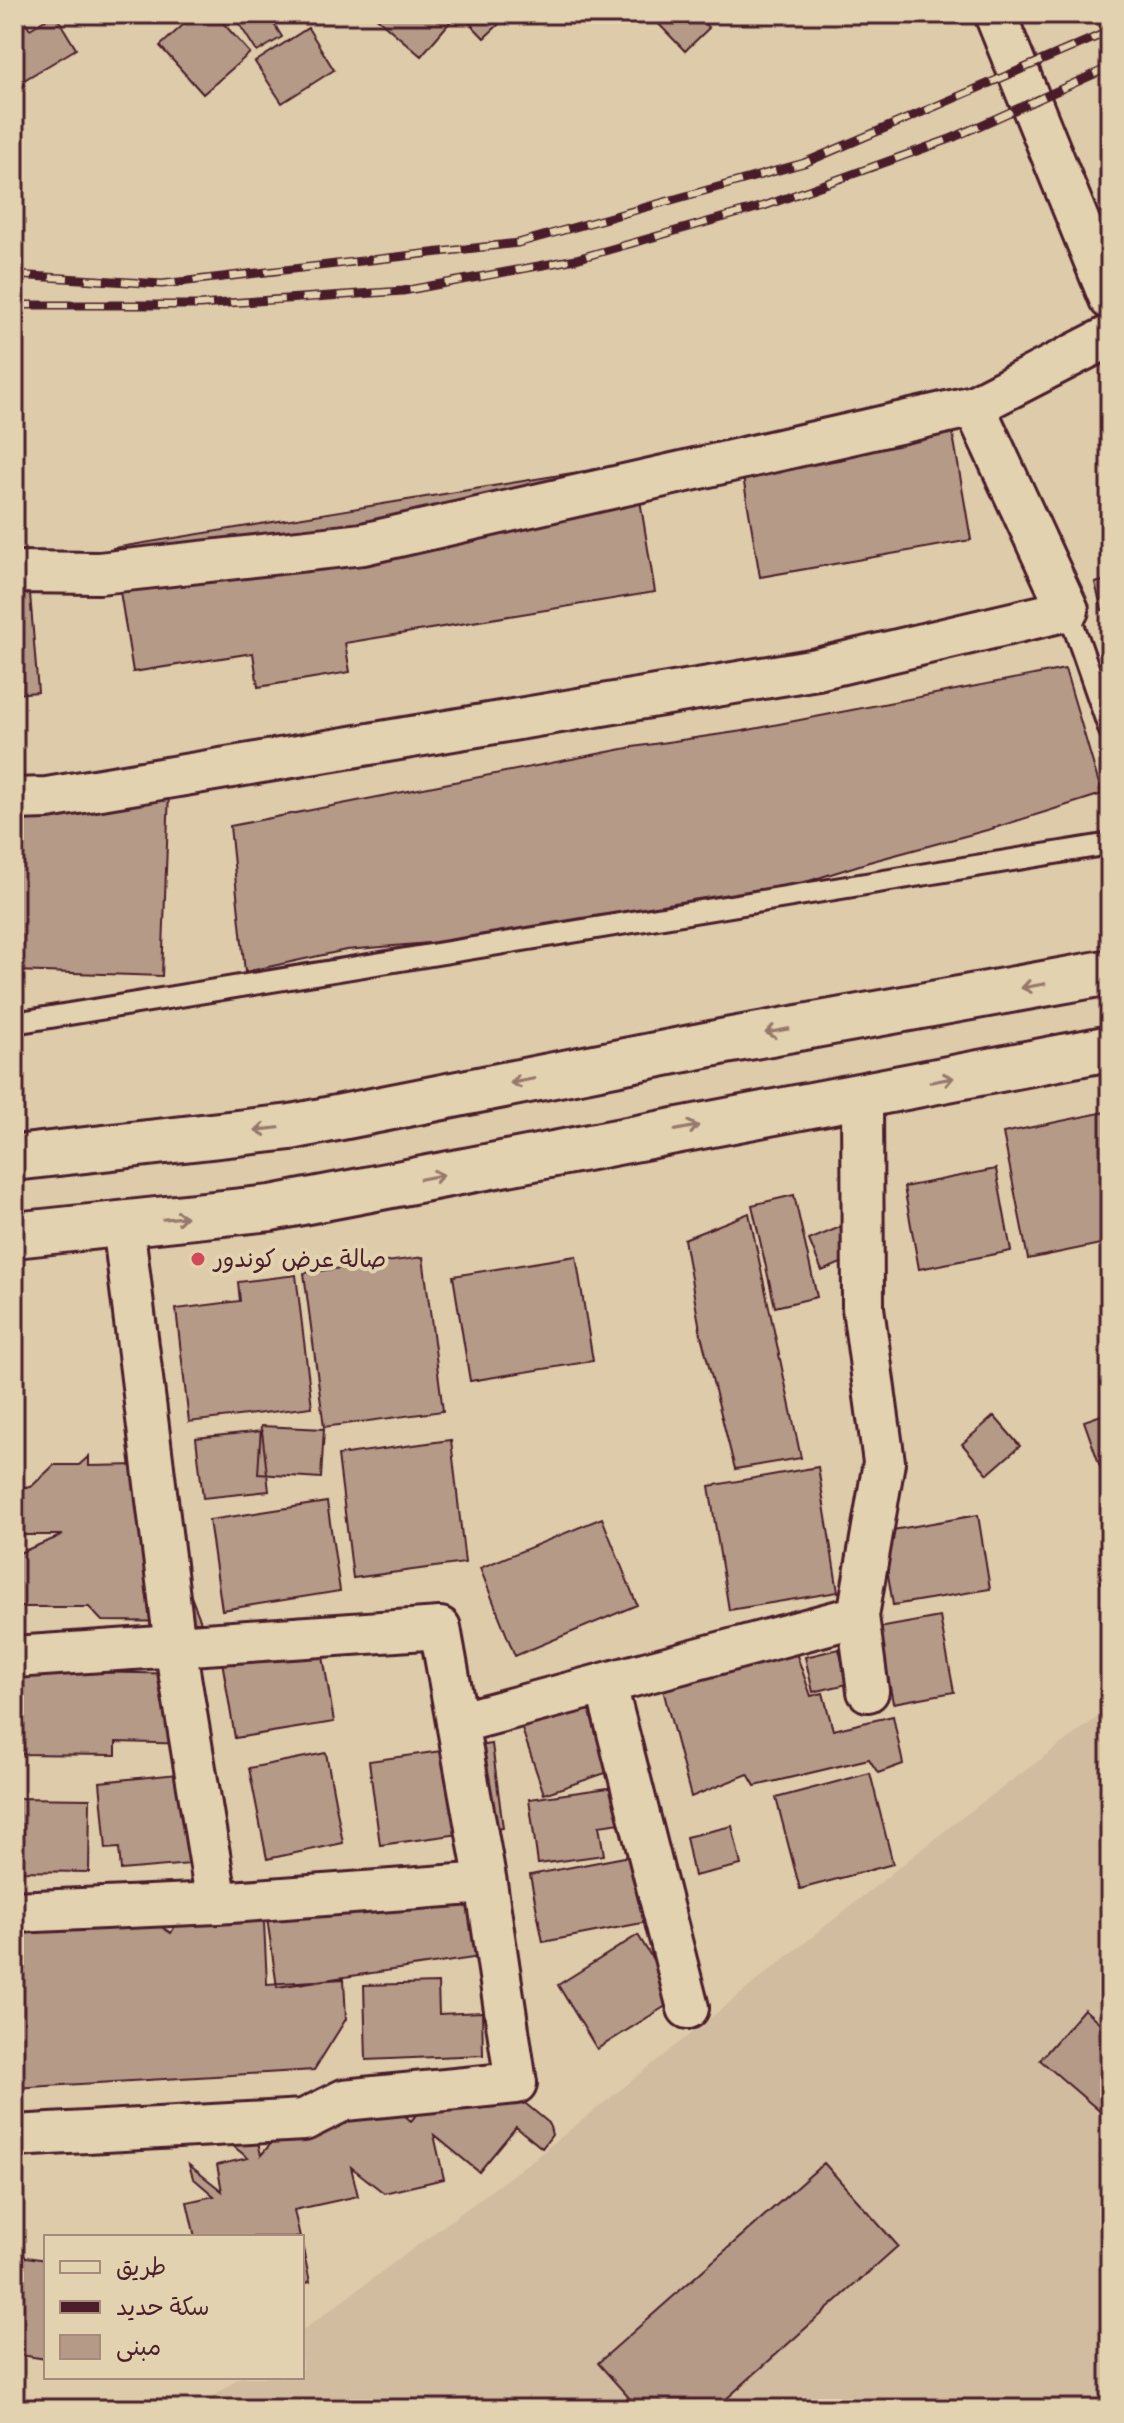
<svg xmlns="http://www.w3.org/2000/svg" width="1124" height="2423" viewBox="0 0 1124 2423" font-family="'Gochi Hand','Playpen Sans Arabic',sans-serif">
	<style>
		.built { fill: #d1bca0 }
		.building { fill: #b49a87; stroke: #4a1f2b; stroke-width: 2 }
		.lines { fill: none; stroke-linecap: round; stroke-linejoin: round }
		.lane-casing { stroke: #4a1f2b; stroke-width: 26 }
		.street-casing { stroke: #4a1f2b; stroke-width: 46 }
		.highway-casing { stroke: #4a1f2b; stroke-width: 50 }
		.lane { stroke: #e3d2af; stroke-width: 20 }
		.street { stroke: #e3d2af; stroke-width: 40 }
		.highway { stroke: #e3d2af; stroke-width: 44 }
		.rail-casing { stroke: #4a1f2b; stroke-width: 9 }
		.rail { stroke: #e3d2af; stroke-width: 6; stroke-dasharray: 18; stroke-linecap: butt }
		.oneway { stroke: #96786d }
		.poi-dot { fill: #d1495b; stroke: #e3d2af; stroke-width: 3 }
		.labels { text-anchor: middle; stroke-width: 8; stroke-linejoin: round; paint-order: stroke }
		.poi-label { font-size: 24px; fill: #4a1f2b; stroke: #e3d2af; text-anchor: start }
	</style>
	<rect width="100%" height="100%" fill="#ddcbaa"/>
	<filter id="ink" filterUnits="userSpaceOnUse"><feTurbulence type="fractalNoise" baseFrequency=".0125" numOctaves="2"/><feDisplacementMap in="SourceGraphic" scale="16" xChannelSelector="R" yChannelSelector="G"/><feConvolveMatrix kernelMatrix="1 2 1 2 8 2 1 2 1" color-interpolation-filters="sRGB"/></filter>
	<g filter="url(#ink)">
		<path class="built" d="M 1110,1708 L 1110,2409 L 197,2409 L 240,2377 L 302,2377 L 302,2331 L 535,2158 L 952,1825 Z"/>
		<path class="building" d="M 14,14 L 20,14 L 30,29 L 55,14 L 76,49 L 14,86 Z
			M 90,14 L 107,14 L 94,22 Z
			M 195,14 L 215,14 L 250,53 L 203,94 L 160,46 Z
			M 233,14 L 268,14 L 282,37 L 257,52 Z
			M 372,14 L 457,14 L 421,56 Z
			M 461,14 L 510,14 L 484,38 Z
			M 649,14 L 695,14 L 709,28 L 685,51 Z
			M 308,28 L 334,70 L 282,103 L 255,62 Z
			M 950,417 L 971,540 L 760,577 L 743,477 L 845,459 L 842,436 Z
			M 634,463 L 655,592 L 345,643 L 350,672 L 258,687 L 253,653 L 133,672 L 113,548 Z
			M 28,569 L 38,692 L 14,694 L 14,570 Z
			M 1110,579 L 1110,608 L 1102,610 L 1095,583 Z
			M 1065,669 L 1102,794 L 991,829 L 869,862 L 726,907 L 465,940 L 346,950 L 245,972 L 230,826 L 633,747 L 743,731 Z
			M 14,786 L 169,791 L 162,976 L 14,971 Z
			M 1110,1111 L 1110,1242 L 1028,1259 L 1003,1133 Z
			M 996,1169 L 1011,1251 L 919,1269 L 904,1187 Z
			M 794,1195 L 817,1297 L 775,1307 L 752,1205 Z
			M 749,1213 L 801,1458 L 735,1469 L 701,1335 L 684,1239 Z
			M 845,1225 L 858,1256 L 822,1271 L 809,1240 Z
			M 576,1256 L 593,1361 L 470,1381 L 453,1276 Z
			M 423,1257 L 443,1411 L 324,1427 L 304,1273 Z
			M 296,1275 L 312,1407 L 189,1422 L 176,1309 L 240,1301 L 238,1282 Z
			M 1110,1412 L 1110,1495 L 1084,1421 Z
			M 994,1416 L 1020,1446 L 988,1474 L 962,1444 Z
			M 261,1426 L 324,1429 L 321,1478 L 258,1474 Z
			M 262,1431 L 269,1491 L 203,1498 L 196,1438 Z
			M 451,1440 L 465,1563 L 353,1578 L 338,1455 Z
			M 89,1456 L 89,1466 L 140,1465 L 201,1622 L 102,1621 L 89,1607 L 14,1607 L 14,1555 L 63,1535 L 14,1535 L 14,1487 L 31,1487 L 54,1465 L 79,1465 Z
			M 818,1467 L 838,1592 L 729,1610 L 709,1486 Z
			M 327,1502 L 340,1591 L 222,1610 L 209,1520 Z
			M 978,1515 L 990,1589 L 893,1605 L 881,1532 Z
			M 602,1518 L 637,1605 L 515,1656 L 480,1568 Z
			M 940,1617 L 954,1692 L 893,1703 L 879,1628 Z
			M 321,1644 L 334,1722 L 235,1738 L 222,1661 Z
			M 839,1649 L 847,1684 L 813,1692 L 805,1657 Z
			M 795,1650 L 811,1696 L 823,1693 L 833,1730 L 893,1716 L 903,1764 L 878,1773 L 869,1759 L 755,1786 L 748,1774 L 691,1797 L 661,1682 Z
			M 14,1671 L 196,1674 L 194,1744 L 116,1742 L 116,1755 L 14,1754 Z
			M 605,1697 L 629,1765 L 544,1794 L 521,1726 Z
			M 492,1744 L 503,1828 L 380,1845 L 369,1761 Z
			M 326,1753 L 343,1843 L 267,1859 L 249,1768 Z
			M 216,1770 L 226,1880 L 191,1883 L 190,1864 L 121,1870 L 119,1848 L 106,1849 L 100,1782 Z
			M 870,1773 L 893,1864 L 800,1889 L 776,1798 Z
			M 623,1786 L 628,1822 L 599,1826 L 604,1855 L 538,1864 L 529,1799 Z
			M 14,1798 L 90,1799 L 89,1872 L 14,1871 Z
			M 732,1826 L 741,1865 L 694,1876 L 686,1837 Z
			M 651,1852 L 663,1919 L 543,1942 L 530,1875 Z
			M 497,1884 L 507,1953 L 277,1987 L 267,1918 Z
			M 113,1896 L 171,1933 L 182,1914 L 245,1911 L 264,1923 L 267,1984 L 344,1979 L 346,2019 L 314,2070 L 14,2088 L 14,1918 Z
			M 638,1935 L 677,1999 L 597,2049 L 558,1985 Z
			M 438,1983 L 439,2014 L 482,2012 L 483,2055 L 366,2060 L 364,1985 Z
			M 1084,2009 L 1110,2032 L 1110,2120 L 1040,2060 Z
			M 498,2081 L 549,2123 L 552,2135 L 542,2148 L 516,2127 L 479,2172 L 434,2135 L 444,2179 L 384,2193 L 351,2167 L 358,2196 L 294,2210 L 300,2237 L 195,2237 L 187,2202 L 214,2196 L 193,2178 L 189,2165 L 222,2191 L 217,2165 L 248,2158 L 212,2129 L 251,2112 L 261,2155 L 274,2140 L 383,2097 L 411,2121 L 432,2096 Z
			M 824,2163 L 898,2246 L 715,2409 L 639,2409 L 598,2363 Z
			M 302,2244 L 310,2282 L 302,2284 Z
			M 14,2255 L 46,2260 L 46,2359 L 14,2354 Z"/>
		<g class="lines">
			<g class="lane-casing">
				<path id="lane" d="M 1068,610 L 1110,731
					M 14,1023 L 1110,844"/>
			</g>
			<g class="street-casing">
				<path id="street" d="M 995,14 L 1110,299
					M 14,572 L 99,573 L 363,544 L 974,406 L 1110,336
					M 14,799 L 47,798 L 817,669 L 1068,610 L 974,406
					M 862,1095 L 863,1308 L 884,1462 L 858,1616 L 868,1691
					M 123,1224 L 175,1646 L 217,1903
					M 14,1657 L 440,1628 L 486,1883 L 516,2083 L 344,2100 L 304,2120 L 14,2136
					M 606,1685 L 688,2008
					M 457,1723 L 858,1616
					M 14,1912 L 217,1903 L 486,1883"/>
			</g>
			<g class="highway-casing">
				<path id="highway" d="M 14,1158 L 291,1127 L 726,1041 L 1110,972
					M 14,1235 L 271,1208 L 1110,1048"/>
			</g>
			<use href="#lane" class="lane"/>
			<use href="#street" class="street"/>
			<use href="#highway" class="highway"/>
			<g class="rail-casing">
				<path id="rail" d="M 14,275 L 162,284 L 518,243 L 804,163 L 1110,31
					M 14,305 L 199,305 L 403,291 L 576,259 L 764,206 L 950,139 L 1110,67"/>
			</g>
			<use href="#rail" class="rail"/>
		</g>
		<defs><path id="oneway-shaft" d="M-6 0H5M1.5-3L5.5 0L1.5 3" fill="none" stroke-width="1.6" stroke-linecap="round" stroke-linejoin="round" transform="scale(2)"/></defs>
		<g class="oneway">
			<use href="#oneway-shaft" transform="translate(1033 986) rotate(170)"/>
			<use href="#oneway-shaft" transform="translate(777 1031) rotate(170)"/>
			<use href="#oneway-shaft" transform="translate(942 1080) rotate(-11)"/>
			<use href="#oneway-shaft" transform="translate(522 1081) rotate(169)"/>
			<use href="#oneway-shaft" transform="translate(687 1128) rotate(-11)"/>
			<use href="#oneway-shaft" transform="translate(267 1129) rotate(174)"/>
			<use href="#oneway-shaft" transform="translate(432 1177) rotate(-11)"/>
			<use href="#oneway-shaft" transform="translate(175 1218) rotate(-6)"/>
		</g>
	</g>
	<circle class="poi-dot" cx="198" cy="1259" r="8"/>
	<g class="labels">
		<g class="poi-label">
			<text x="214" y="1267">صالة عرض كوندور</text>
		</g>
	</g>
	<rect width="1124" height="2423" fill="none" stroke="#e3d2af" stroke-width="48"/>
	<rect x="24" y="24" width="1076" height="2375" fill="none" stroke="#4a1f2b" stroke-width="3" filter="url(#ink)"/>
	<rect x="44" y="2235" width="260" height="144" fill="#e3d2af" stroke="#a68a7a" stroke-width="2"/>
	<rect x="60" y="2261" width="40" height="12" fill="#e3d2af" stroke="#a68a7a" stroke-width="2"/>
	<text x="116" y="2275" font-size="24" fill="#4a1f2b">طريق</text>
	<rect x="60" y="2301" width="40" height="12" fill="#4a1f2b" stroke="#a68a7a" stroke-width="2"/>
	<text x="116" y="2315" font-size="24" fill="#4a1f2b">سكة حديد</text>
	<rect x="60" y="2335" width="40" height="24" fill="#b49a87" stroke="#a68a7a" stroke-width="2"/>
	<text x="116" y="2355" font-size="24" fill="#4a1f2b">مبنى</text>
</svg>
